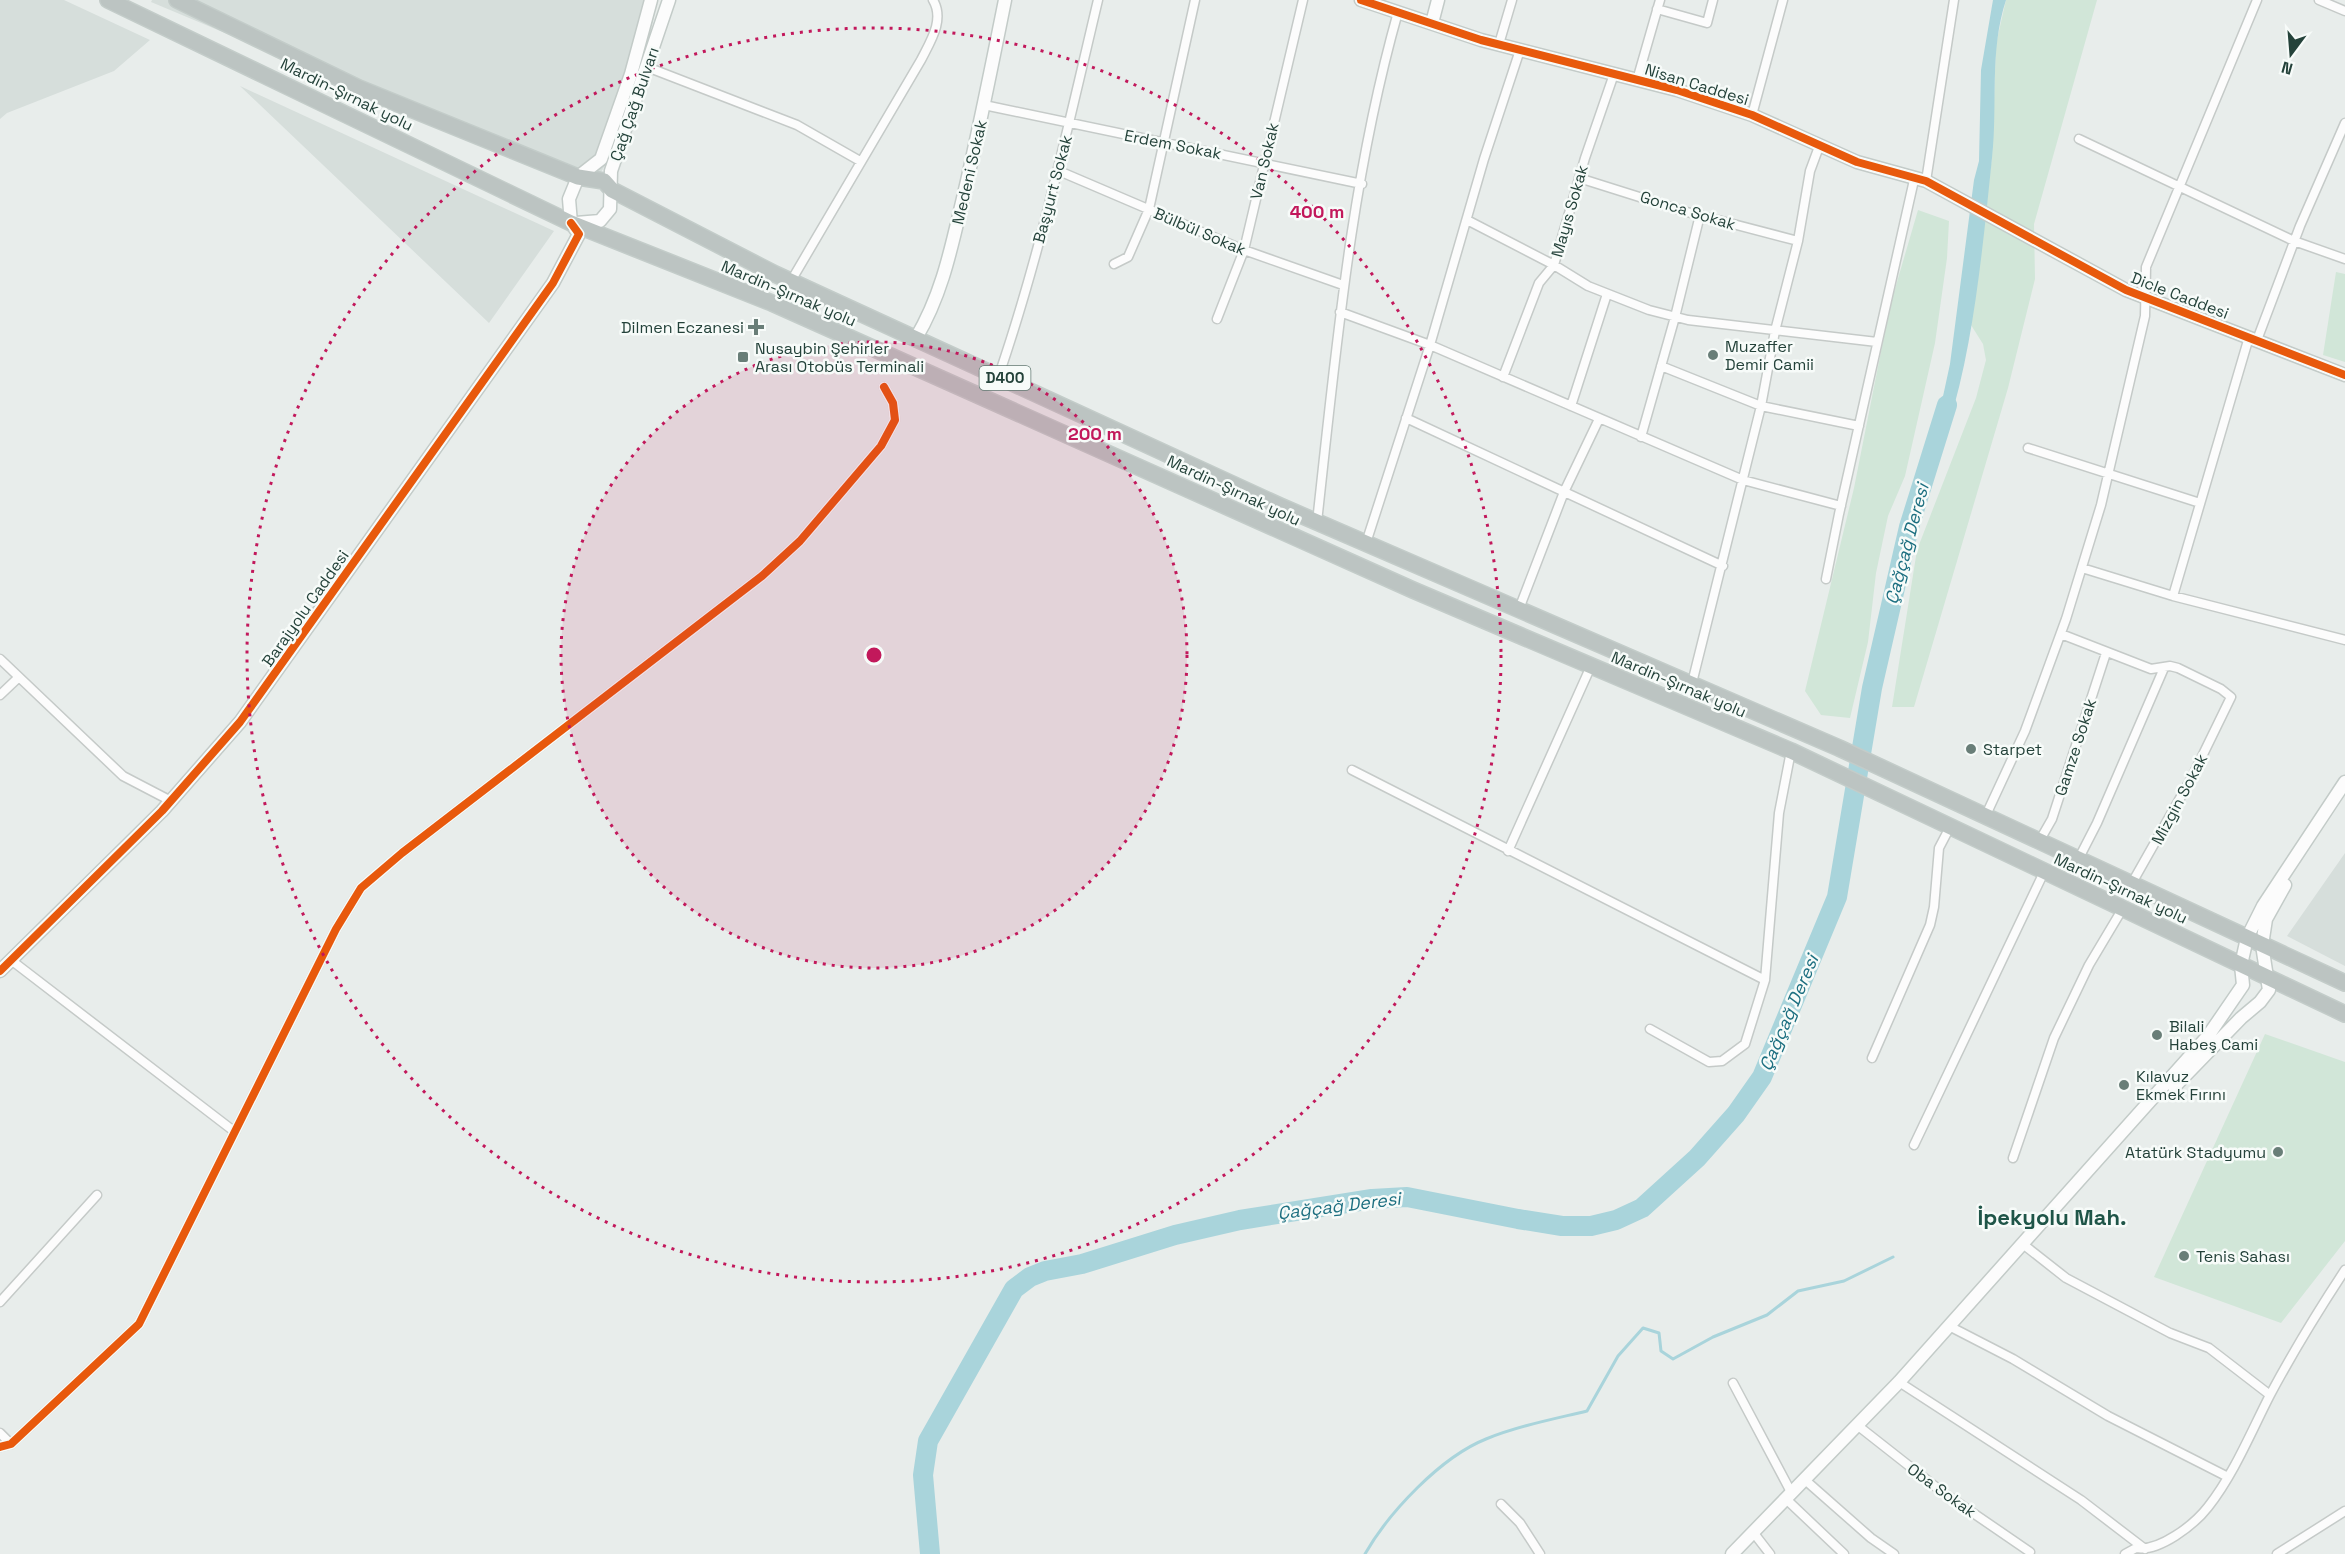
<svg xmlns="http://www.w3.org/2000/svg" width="2345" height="1554" viewBox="0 0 2345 1554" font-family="'Space Grotesk',sans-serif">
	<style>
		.built { fill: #d6dedb }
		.green { fill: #d1e6d8 }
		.water { fill: #a9d4db }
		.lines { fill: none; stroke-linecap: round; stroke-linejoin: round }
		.stream { stroke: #a9d4db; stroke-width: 3 }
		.river { stroke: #a9d4db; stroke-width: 20 }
		.street-casing { stroke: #c5cac8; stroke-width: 11 }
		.secondary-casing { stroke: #c3cbc8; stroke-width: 15 }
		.highway-casing { stroke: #c3ccc9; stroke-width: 18 }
		.street { stroke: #fcfcfc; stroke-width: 8 }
		.secondary { stroke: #fcfcfc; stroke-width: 12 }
		.highway { stroke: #bcc4c2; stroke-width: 15 }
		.cycleway-casing { stroke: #f7fbf9; stroke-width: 11 }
		.cycleway { stroke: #e8590c; stroke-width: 8 }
		.ring { fill: none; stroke: #c2185b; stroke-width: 3; stroke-dasharray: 3 6 }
		.poi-dot { fill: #697e78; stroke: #f7fbf9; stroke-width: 2 }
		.labels { text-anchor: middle; stroke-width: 5; stroke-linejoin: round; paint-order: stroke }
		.shield { fill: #f7fbf9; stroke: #637a73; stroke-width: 1.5 }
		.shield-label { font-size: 15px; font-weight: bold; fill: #24423a }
		.street-label { font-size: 16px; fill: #24423a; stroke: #f7fbf9 }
		.poi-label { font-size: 16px; fill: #24423a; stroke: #f7fbf9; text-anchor: start }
		.water-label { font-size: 18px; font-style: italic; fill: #1c6f80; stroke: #f7fbf9 }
		.district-label { font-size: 22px; font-weight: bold; fill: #1f5548; stroke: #f7fbf9 }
		.centre { fill: #c2185b; stroke: #f7fbf9; stroke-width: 3 }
		.ring-label { font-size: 18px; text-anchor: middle; font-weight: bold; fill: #c2185b; stroke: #f7fbf9; stroke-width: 5; stroke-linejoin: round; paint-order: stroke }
	</style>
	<rect width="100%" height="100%" fill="#e8edeb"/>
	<path class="built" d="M 0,0 L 64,0 L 150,40 L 114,71 L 7,113 L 0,119 Z
		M 152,0 L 658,0 L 650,33 L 612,154 L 592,187 L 151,2 Z
		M 240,86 L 554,231 L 489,323 Z
		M 2345,853 L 2345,966 L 2287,936 Z"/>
	<path class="green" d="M 2006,0 L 2097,0 L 2034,224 L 2035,279 L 2008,388 L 1914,707 L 1892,707 L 1917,550 L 1976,398 L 1986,360 L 1983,344 L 1971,325 L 1992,157 L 1996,44 Z
		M 1918,210 L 1949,221 L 1947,258 L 1935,343 L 1905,476 L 1888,516 L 1876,573 L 1868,642 L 1850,718 L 1821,715 L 1805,691 L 1854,488 L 1890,306 Z
		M 2336,272 L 2345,274 L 2345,362 L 2323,355 Z
		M 2265,1034 L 2345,1062 L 2345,1241 L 2281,1323 L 2154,1277 Z"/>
	<path class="water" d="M 1993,0 L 2006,0 C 1989,52 1998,104 1992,158 C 1983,244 1974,345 1948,427 L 1940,430 L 1937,424 L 1950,364 L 1974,180 L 1979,161 L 1981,70 Z"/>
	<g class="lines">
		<path class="stream" d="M 1365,1554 C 1389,1512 1441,1457 1486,1439 C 1518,1426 1554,1419 1587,1411 L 1618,1356 L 1643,1328 L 1659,1333 L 1661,1351 L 1673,1359 L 1713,1337 L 1767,1315 L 1798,1291 L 1844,1281 L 1893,1257"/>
		<path class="river" d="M 930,1554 L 923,1475 L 928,1441 L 1014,1289 L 1030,1277 L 1045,1271 L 1082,1264 L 1175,1235 L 1240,1220 L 1372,1199 L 1407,1197 L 1518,1219 L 1562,1226 L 1591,1226 L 1616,1220 L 1642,1208 L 1697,1158 L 1736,1114 L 1762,1077 L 1837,897 L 1872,688 L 1909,527 L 1947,405"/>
		<g class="street-casing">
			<path id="street" d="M 2319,0 L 2345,11
				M 1657,9 L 1707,23 L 1713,0
				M 1499,44 L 1512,0
				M 647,67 L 797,125 L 860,161
				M 1637,80 L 1660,0
				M 984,105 L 1362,184
				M 1752,115 L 1783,0
				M 2079,139 L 2294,241 L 2345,259
				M 1059,171 L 1244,250 L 1343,285
				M 1579,178 L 1687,212 L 1798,241
				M 1926,181 L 1954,0
				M 1467,220 L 1554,265 L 1588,286 L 1649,310 L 1688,320 L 1877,342
				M 1114,264 L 1128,257 L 1149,209 L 1195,0
				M 791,281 L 921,60 C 930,42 945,20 933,0
				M 1340,312 L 1430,345 L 1743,480 L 1841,506
				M 1217,319 L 1244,250 L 1303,0
				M 2257,340 L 2300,226 L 2345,123
				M 1661,366 L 1761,406 L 1859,426
				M 999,375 C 1041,252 1068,126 1098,0
				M 1503,377 L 1539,283 L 1554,265 L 1585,158 L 1614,74
				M 1571,406 L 1607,294
				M 1406,418 L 1723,566
				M 1641,437 L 1675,317 L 1700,215
				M 2028,448 L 2200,503
				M 1317,522 C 1336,351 1351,178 1398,12
				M 1366,543 L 1430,345 L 1484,159 L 1520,50
				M 2082,568 L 2173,596 L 2345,640
				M 1826,579 L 1839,514 L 1914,180
				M 2173,596 L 2249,337
				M 1519,609 L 1564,492 L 1599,419
				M 2061,634 L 2151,669 L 2170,666 L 2178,668 L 2221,689 L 2231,697 L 2192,777 L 2132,883
				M 0,659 L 123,776 L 171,801
				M 1692,683 L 1761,406 L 1775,331 L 1798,241 L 1810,171 L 1820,144
				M 0,695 L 19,677
				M 1352,770 L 1765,980
				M 1986,815 L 2025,731 L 2066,619 L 2101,505 L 2145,316 L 2146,267 L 2257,0
				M 2040,840 L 2052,819 L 2106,653
				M 1508,851 L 1591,666
				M 2079,858 L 2097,823 L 2164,668
				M 11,960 L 235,1132
				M 1650,1029 L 1709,1062 L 1722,1061 L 1745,1044 L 1765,980 L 1779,813 L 1791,751
				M 1872,1058 L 1930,925 L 1934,907 L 1939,848 L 1950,827
				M 1914,1145 L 2044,872
				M 2013,1158 L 2054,1038 L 2089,965 L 2123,908
				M 2024,1245 L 2066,1278 L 2170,1333 L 2209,1348 L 2270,1395
				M 0,1302 L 97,1195
				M 1949,1326 L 2013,1359 L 2108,1416 L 2228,1477
				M 1899,1382 L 2081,1500 L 2145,1549
				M 1733,1383 L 1791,1492
				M 1857,1425 L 1941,1491 L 2030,1552
				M 0,1433 L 11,1444
				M 0,1447 L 11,1444 L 139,1324 L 336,929 L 361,888 L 402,853 L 762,576 L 800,541 L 881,446 L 895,420 L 893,403 L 884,387
				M 1804,1479 L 1871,1538 L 1894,1554
				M 1786,1499 L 1844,1554
				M 1501,1504 L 1520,1523 L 1540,1554
				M 1753,1532 L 1770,1554
				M 2125,1554 L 2136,1548 C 2159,1552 2194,1525 2208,1507 C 2234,1474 2251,1432 2270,1395 C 2293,1352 2318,1311 2345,1270
				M 2277,1554 L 2345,1511"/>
		</g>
		<g class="secondary-casing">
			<path id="secondary" d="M 1361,0 L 1481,40 L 1677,90 L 1752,115 L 1857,162 L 1926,181 L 2126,290 L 2345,375
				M 1432,23 L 1438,0
				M 576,223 L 600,221 L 610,209 L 611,171 L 669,0
				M 916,338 C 943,293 952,244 964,194 C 979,130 992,65 1005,0
				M 0,971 L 162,811 L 240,722 L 553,283 L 579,234 L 571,223 L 569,199 L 578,177 L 601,159 L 631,74 L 651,0
				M 2174,1087 L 2241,1018 L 2260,1002 L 2269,990 L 2262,945 L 2266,919 L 2285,885
				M 1732,1554 L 1899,1382 L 2208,1036 L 2243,985 L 2241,965 L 2247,938 L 2263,906 L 2345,782"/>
		</g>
		<g class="highway-casing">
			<path id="highway" d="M 108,0 L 571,223 L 772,303 L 1413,590 L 1791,751 L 2345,1014
				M 177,0 L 359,88 L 578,177 L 604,181 L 612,190 L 775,274 L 1280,506 L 1839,748 L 2345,983"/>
		</g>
		<use href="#street" class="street"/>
		<use href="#secondary" class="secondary"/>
		<use href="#highway" class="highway"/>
		<g class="cycleway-casing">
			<path id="cycleway" d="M 1361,0 L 1481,40 L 1677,90 L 1752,115 L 1857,162 L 1926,181 L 2126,290 L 2345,375
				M 0,971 L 162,811 L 240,722 L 553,283 L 579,234 L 571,223
				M 0,1447 L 11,1444 L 139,1324 L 336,929 L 361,888 L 402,853 L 762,576 L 800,541 L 881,446 L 895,420 L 893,403 L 884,387"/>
		</g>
		<use href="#cycleway" class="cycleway"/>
	</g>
	<circle cx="874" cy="655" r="313" fill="#c2185b" fill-opacity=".12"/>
	<g class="ring">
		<circle cx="874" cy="655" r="313"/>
		<circle cx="874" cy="655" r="627"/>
	</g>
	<g class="poi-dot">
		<path d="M753 318h6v6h6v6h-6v6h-6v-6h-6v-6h6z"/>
		<circle cx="1713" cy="355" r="6"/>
		<rect x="737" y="351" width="12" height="12" rx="3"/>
		<circle cx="1971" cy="749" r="6"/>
		<circle cx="2157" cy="1035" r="6"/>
		<circle cx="2124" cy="1085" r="6"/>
		<circle cx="2278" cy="1152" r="6"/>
		<circle cx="2184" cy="1256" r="6"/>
	</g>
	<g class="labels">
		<rect class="shield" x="979.5" y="366" width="51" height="24" rx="4.5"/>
		<g class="shield-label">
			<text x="1005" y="383">D400</text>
		</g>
		<g class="street-label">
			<text transform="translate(1697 84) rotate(17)" y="6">Nisan Caddesi</text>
			<text transform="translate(347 94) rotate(26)" y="6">Mardin-Şırnak yolu</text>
			<text transform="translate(634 104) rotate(-71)" y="6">Çağ Çağ Bulvarı</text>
			<text transform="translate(1173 144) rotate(11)" y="6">Erdem Sokak</text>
			<text transform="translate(1264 161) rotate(-77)" y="6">Van Sokak</text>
			<text transform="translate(969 172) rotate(-77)" y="6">Medeni Sokak</text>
			<text transform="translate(1052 189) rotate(-75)" y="6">Başyurt Sokak</text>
			<text transform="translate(1688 210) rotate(17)" y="6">Gonca Sokak</text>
			<text transform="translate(1569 211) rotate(-74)" y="6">Mayıs Sokak</text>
			<text transform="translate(1200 231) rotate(23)" y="6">Bülbül Sokak</text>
			<text transform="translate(789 293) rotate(23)" y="6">Mardin-Şırnak yolu</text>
			<text transform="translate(2180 295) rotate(21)" y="6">Dicle Caddesi</text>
			<text transform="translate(1234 490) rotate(25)" y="6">Mardin-Şırnak yolu</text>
			<text transform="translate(305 608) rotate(-55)" y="6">Barajyolu Caddesi</text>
			<text transform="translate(1679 684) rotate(23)" y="6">Mardin-Şırnak yolu</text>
			<text transform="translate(2075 747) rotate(-72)" y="6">Gamze Sokak</text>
			<text transform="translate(2179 799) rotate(-62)" y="6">Mizgin Sokak</text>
			<text transform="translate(2121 888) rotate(25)" y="6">Mardin-Şırnak yolu</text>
			<text transform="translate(1942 1490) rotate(36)" y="6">Oba Sokak</text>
		</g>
		<g class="poi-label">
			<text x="744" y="333" text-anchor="end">Dilmen Eczanesi</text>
			<text x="1725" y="352">Muzaffer<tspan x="1725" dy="18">Demir Camii</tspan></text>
			<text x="755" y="354">Nusaybin Şehirler<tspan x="755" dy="18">Arası Otobüs Terminali</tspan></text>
			<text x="1983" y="755">Starpet</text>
			<text x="2169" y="1032">Bilali<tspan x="2169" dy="18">Habeş Cami</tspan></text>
			<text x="2136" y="1082">Kılavuz<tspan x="2136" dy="18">Ekmek Fırını</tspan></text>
			<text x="2266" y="1158" text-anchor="end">Atatürk Stadyumu</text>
			<text x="2196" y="1262">Tenis Sahası</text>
		</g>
		<g class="water-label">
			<text transform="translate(1907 544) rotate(-75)" y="6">Çağçağ Deresi</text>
			<text transform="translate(1789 1013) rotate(-67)" y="6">Çağçağ Deresi</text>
			<text transform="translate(1339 1206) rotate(-7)" y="6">Çağçağ Deresi</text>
		</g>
		<g class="district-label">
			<text x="2052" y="1225">İpekyolu Mah.</text>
		</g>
	</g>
	<circle cx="874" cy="655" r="9" class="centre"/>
	<g class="ring-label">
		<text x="1317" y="218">400 m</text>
		<text x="1095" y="440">200 m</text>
	</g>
	<g transform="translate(2291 54) rotate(196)" stroke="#f7fbf9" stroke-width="4.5" paint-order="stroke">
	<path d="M0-4.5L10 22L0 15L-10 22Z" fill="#24423a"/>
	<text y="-9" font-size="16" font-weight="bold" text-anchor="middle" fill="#24423a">N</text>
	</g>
</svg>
